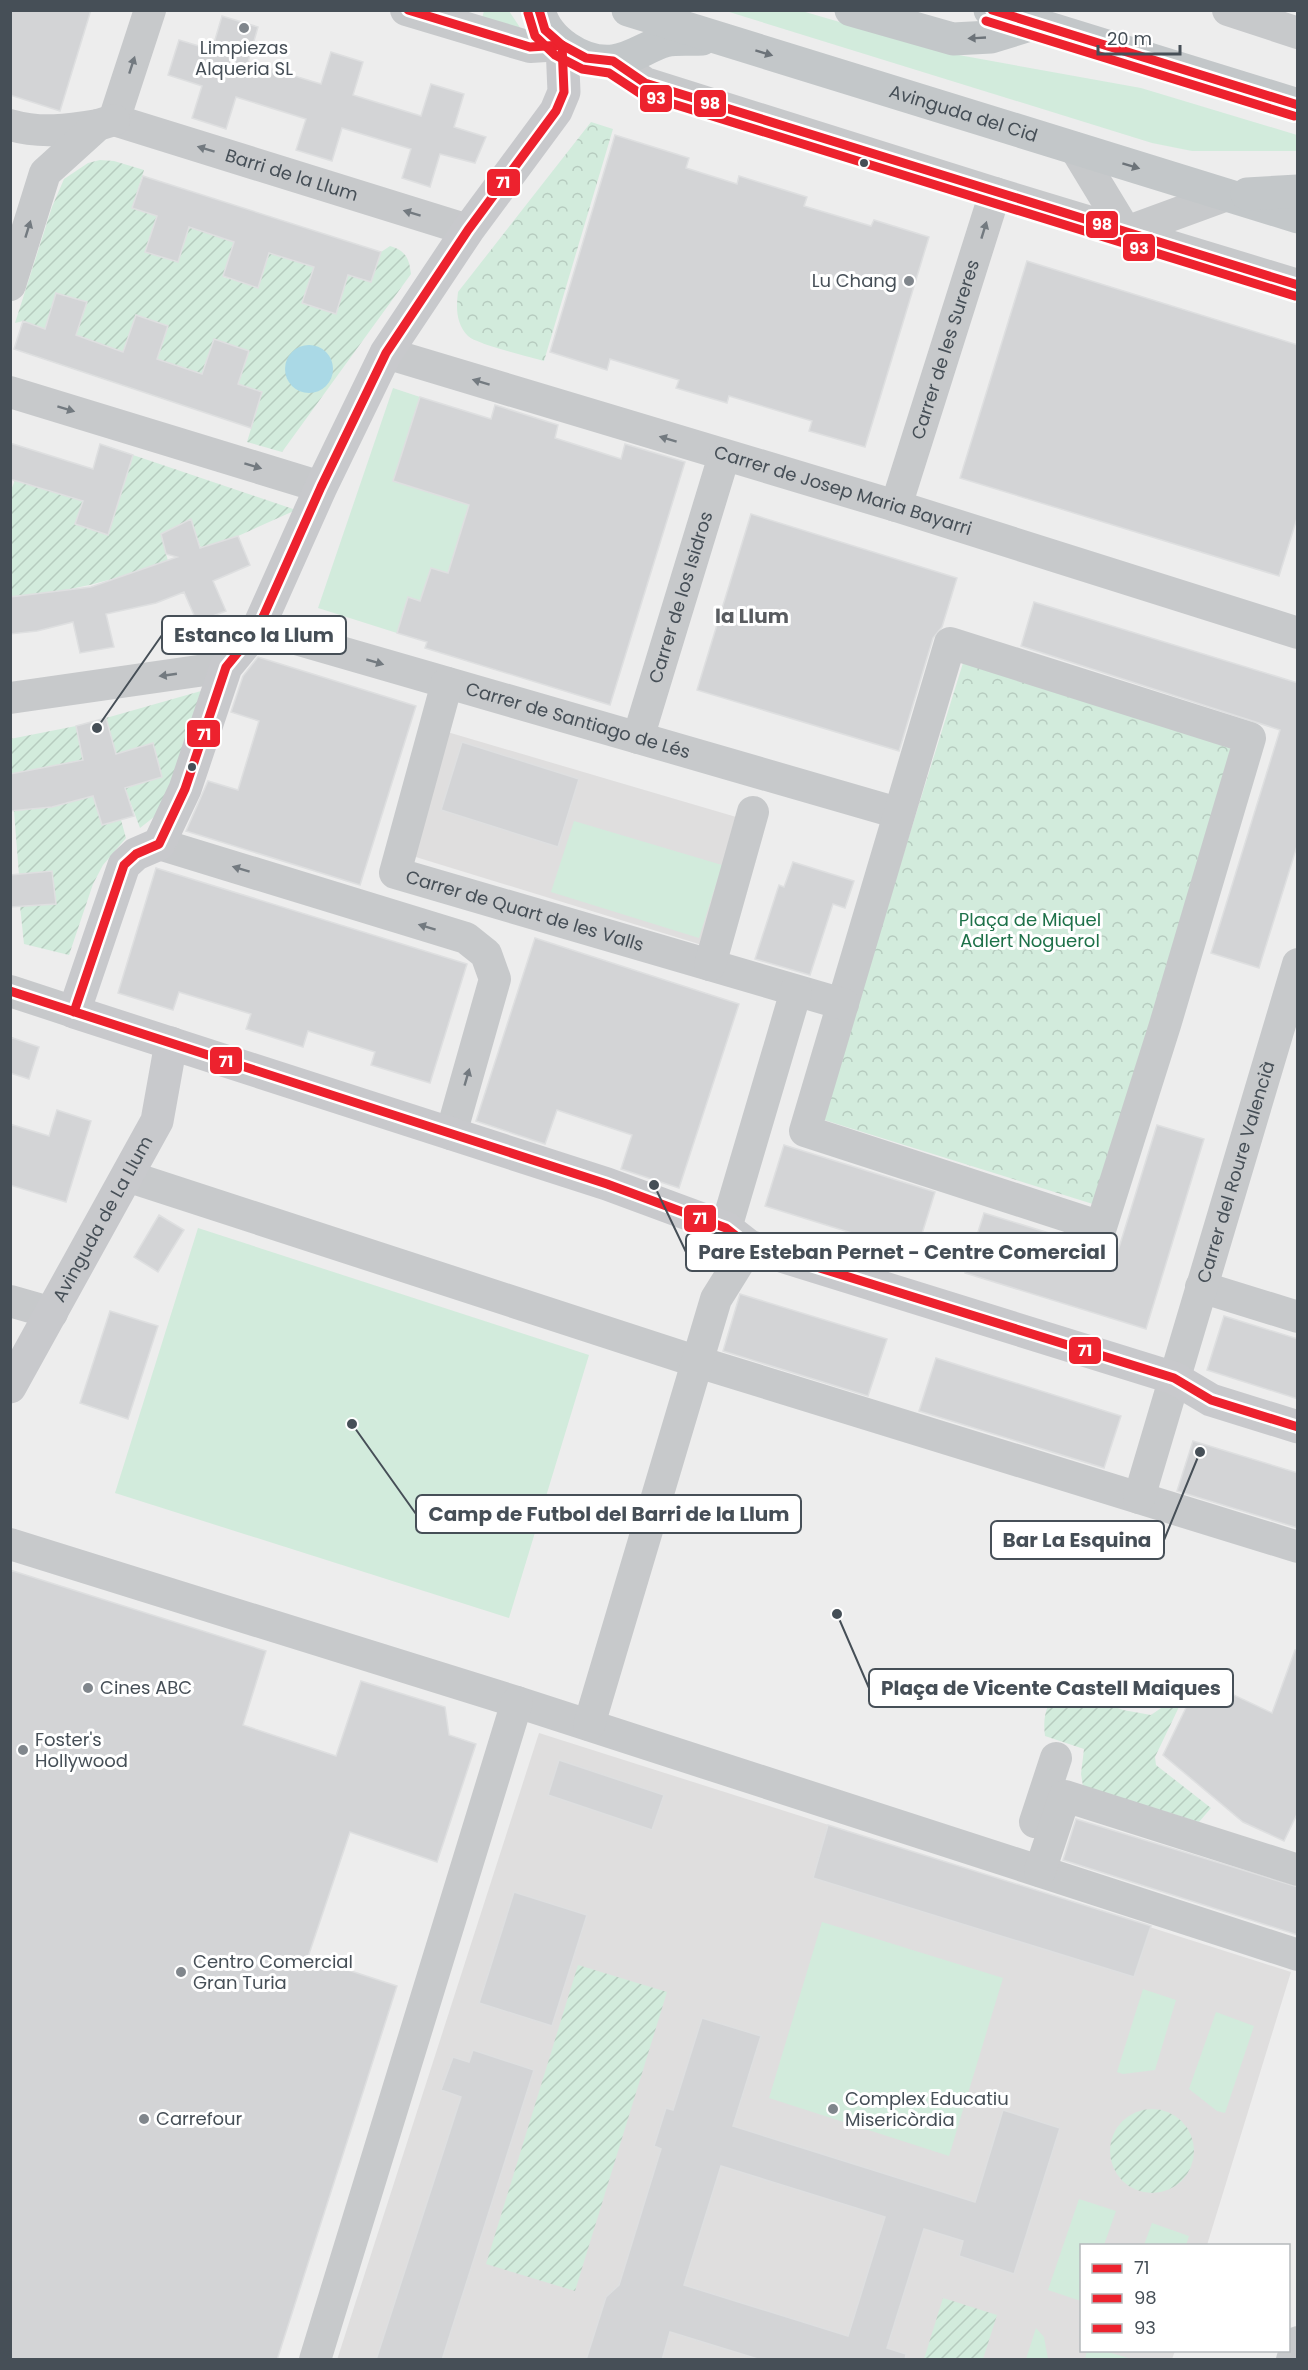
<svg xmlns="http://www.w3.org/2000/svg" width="1308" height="2370" viewBox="0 0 1308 2370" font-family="Poppins,sans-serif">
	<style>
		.education { fill: #dfdede }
		.grass { fill: #d2ebdc }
		.forest { fill: url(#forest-crowns) }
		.garden { fill: url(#garden-furrows) }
		.water { fill: #aad9e6 }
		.building { fill: #d3d4d6; stroke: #dedfe0; stroke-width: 1.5; fill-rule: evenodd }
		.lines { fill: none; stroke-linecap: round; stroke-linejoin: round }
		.street { stroke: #c7c9cb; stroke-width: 32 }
		.secondary { stroke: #c8c9cc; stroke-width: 33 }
		.primary { stroke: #c3c7c9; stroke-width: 33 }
		.bus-1-casing { stroke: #fff; stroke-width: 14 }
		.bus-2-casing { stroke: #fff; stroke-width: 14 }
		.bus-3-casing { stroke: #fff; stroke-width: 14 }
		.bus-1 { stroke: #ed222e; stroke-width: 9 }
		.bus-2 { stroke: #ed222e; stroke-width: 9 }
		.bus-3 { stroke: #ed222e; stroke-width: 9 }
		.oneway { fill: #6c7379 }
		.oneway2 { fill: #737a80 }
		.poi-dot { fill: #80868c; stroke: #fff; stroke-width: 2 }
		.bus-dot { fill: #464f57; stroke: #fff; stroke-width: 2 }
		.labels { text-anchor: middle; stroke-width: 6; stroke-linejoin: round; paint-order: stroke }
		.poi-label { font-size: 18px; fill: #464f57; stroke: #fff; text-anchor: start }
		.street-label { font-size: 18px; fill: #464f57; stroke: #fff }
		.park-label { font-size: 18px; fill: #1e7149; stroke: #fff }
		.neighbourhood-label { font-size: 20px; font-weight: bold; fill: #595c60; stroke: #fff }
		.leader { fill: none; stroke: #464f57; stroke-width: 2 }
		.callout-dot { fill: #464f57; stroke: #fff; stroke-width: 2 }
		.callout { fill: #fff; stroke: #464f57; stroke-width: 2 }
		.callout-label { font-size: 20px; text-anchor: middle; font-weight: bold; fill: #464f57 }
		.line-badge { stroke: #fff; stroke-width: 2 }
		.badge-label { font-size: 16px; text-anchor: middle; font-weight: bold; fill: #fff }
	</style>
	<defs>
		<pattern id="forest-crowns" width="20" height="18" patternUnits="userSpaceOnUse" patternTransform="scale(1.5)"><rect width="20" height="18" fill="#d2ebdc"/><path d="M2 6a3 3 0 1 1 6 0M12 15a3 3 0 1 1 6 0" fill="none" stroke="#b6cbbf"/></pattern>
		<pattern id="garden-furrows" width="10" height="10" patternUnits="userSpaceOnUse" patternTransform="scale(1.5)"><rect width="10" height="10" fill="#d2ebdc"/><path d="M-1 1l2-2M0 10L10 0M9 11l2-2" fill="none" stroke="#b6cbbf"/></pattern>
	</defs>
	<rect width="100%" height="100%" fill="#ededed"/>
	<path class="education" d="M 444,731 L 743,819 L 702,945 L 406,854 Z
		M 539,1733 L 1291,1972 L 1207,2245 L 1082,2246 L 1082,2350 L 1175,2351 L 1172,2359 L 337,2360 Z"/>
	<path class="grass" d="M 484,11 L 509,11 L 523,32 L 480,25 Z
		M 726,11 L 802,11 L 942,52 L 1141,88 L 1297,135 L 1297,151 L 1192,151 L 1152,143 Z
		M 393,388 L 420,397 L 393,481 L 469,505 L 448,573 L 431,568 L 420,601 L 408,597 L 397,633 L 318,608 Z
		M 574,821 L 722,865 L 699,938 L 551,892 Z
		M 198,1228 L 589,1355 L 509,1618 L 115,1493 Z
		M 822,1922 L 1003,1978 L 949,2156 L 769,2098 Z
		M 1143,1989 L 1176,2000 L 1155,2070 L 1123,2074 L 1117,2072 Z
		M 1216,2012 L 1254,2026 L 1225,2113 L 1217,2111 L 1189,2089 Z
		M 1079,2199 L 1116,2211 L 1104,2245 L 1082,2246 L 1081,2301 L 1048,2290 Z
		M 1152,2223 L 1189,2236 L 1186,2245 L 1144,2245 Z
		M 1036,2328 L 1044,2337 L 1048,2359 L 1026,2359 Z
		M 1087,2350 L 1105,2351 L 1131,2359 L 1085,2359 Z"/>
	<path class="forest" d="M 591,122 L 613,129 L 544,361 C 530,357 476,344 468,336 C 456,324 456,308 458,292 Z
		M 963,663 L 1238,748 L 1096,1205 L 821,1119 Z"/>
	<path class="garden" d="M 100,160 L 114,161 L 144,170 L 132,208 L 157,216 L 145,251 L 178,262 L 189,227 L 234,242 L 223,277 L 258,287 L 269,253 L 314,267 L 303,303 L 335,314 L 348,275 L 371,282 L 381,252 L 390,246 C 406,251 409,258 411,274 L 282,452 L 247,442 L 262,392 L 238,384 L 248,351 L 214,340 L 202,374 L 157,359 L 136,315 L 123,352 L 76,335 L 86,303 L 57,293 L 45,329 L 23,321 L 15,323 L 52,207 L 64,179 L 88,163 Z
		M 133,455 L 296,510 L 238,536 L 201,548 L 195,533 L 161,534 L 168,561 C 113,580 69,593 11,597 L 10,493 L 15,480 L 83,501 L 76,524 L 107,535 Z
		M 201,691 L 166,799 L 159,813 L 140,828 L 125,788 L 161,777 L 153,743 L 116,754 L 106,718 Z
		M 76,726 L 83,760 L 12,774 L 10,739 Z
		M 93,796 L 102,825 L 121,820 L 126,838 L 103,865 L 93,884 L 69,955 L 24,944 L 20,906 L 56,903 L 52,871 L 19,875 L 14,811 L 52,807 Z
		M 1190,1671 L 1203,1673 L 1189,1686 L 1155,1757 L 1156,1765 L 1211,1808 L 1199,1822 L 1083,1786 L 1081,1774 L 1084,1749 L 1045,1736 C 1042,1713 1048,1703 1061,1686 L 1123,1710 L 1151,1715 L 1164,1706 Z
		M 578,1965 L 667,1992 L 575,2291 L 486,2264 Z
		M1110 2151a42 42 0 1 1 84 0a42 42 0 1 1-84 0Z
		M 943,2298 L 997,2315 L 983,2359 L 924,2359 Z"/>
	<path class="water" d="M285 369a24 24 0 1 1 48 0a24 24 0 1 1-48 0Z"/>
	<path class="building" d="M 10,10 L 91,10 L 60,111 L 10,95 Z
		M 222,16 L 258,27 L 248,62 L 321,84 L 331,52 L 363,62 L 353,95 L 421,116 L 431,84 L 464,94 L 454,127 L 486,137 L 475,163 L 440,154 L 430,187 L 402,178 L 411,149 L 342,128 L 332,161 L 296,150 L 306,119 L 236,97 L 226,129 L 192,118 L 202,86 L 168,75 L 179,40 L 212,50 Z
		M 615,135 L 689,158 L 686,168 L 737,184 L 739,176 L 807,197 L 804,206 L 871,226 L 874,220 L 929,237 L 865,447 L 809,431 L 812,421 L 729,396 L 727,403 L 676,388 L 679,380 L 610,359 L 607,370 L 550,352 Z
		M 143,176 L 381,252 L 371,282 L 348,275 L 336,314 L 302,303 L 314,267 L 269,253 L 258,288 L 223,276 L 234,242 L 189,227 L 178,262 L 145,252 L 157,216 L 132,208 Z
		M 1027,261 L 1298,345 L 1298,515 L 1279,576 L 960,478 Z
		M 56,293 L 87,302 L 76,335 L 123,352 L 136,315 L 168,326 L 157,359 L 202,374 L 214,339 L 249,351 L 238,384 L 262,392 L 251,428 L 14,349 L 23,321 L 45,329 Z
		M 420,397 L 491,419 L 495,405 L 558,425 L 555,438 L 621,459 L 625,444 L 685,462 L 610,705 L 425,648 L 427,642 L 397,633 L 408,597 L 420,601 L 431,568 L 448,573 L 469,505 L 393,481 Z
		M 10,443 L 93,469 L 100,444 L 133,455 L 108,535 L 75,524 L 83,501 L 10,479 Z
		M 751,514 L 957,578 L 942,627 L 933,638 L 899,751 L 697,690 Z
		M 191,519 L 200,548 L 238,536 L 250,565 L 213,581 L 226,611 L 197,622 L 184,592 L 156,603 L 106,614 L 114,647 L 80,653 L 73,622 L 37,631 L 10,634 L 10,597 L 91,587 L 177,557 L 166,554 L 161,534 Z
		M 1034,602 L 1298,683 L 1298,843 L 1259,968 L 1211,953 L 1280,730 L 1021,646 Z
		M 258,657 L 416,706 L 360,885 L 186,831 L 208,781 L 238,790 L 259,721 L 231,712 L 243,676 Z
		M 106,718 L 116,754 L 153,743 L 162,777 L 125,788 L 134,816 L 102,825 L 93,796 L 52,807 L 10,811 L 10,774 L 83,760 L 76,726 Z
		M 462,742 L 579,779 L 558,847 L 441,810 Z
		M 793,862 L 854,881 L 845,908 L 833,904 L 810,975 L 755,959 L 779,885 L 784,887 Z
		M 156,868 L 467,964 L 430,1083 L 371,1065 L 375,1052 L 308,1031 L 303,1047 L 246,1029 L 251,1014 L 179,992 L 173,1010 L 118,993 Z
		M 52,871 L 56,904 L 10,907 L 10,875 Z
		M 535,938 L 739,1004 L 679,1188 L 621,1169 L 632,1135 L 557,1110 L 545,1144 L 476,1121 Z
		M 10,1037 L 39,1047 L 29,1079 L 10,1073 Z
		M 57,1110 L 91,1121 L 66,1202 L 10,1185 L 10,1124 L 49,1136 Z
		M 1157,1125 L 1204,1139 L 1146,1329 L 965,1273 L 984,1213 L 1117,1254 Z
		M 784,1145 L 935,1192 L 916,1253 L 765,1206 Z
		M 159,1215 L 184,1230 L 158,1272 L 134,1257 Z
		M 740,1294 L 887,1339 L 868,1396 L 723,1351 Z
		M 110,1311 L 158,1326 L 128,1419 L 80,1403 Z
		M 1224,1316 L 1298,1339 L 1298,1399 L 1207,1370 Z
		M 936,1358 L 1121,1416 L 1104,1468 L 919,1411 Z
		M 1193,1441 L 1298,1473 L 1298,1528 L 1177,1491 Z
		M 10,1570 L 266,1651 L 243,1725 L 336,1756 L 361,1681 L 445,1707 L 449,1735 L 476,1744 L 437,1862 L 350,1832 L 308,1957 L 397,1986 L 277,2360 L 10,2360 Z
		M 1295,1650 L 1298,1650 L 1298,1812 L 1284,1841 L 1243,1822 L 1163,1755 L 1200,1679 L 1272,1713 Z
		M 559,1760 L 664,1795 L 652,1830 L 548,1795 Z
		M 1076,1819 L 1298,1887 L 1298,1935 L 1063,1860 Z
		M 828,1825 L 1151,1926 L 1134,1977 L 813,1878 Z
		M 514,1892 L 587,1915 L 552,2026 L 479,2003 Z
		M 702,2018 L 761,2036 L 733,2126 L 975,2202 L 1003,2110 L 1060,2128 L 1014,2274 L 959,2256 L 963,2241 L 924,2229 L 887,2348 L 906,2354 L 905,2360 L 761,2360 L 670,2332 L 662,2360 L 586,2360 L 606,2297 L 619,2285 L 661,2149 L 654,2146 L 666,2108 L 673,2110 ZM 721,2166 L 885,2217 L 848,2336 L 684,2285 Z
		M 473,2050 L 534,2070 L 442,2360 L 376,2360 L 461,2097 L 441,2090 L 453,2057 L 469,2062 Z"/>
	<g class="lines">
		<g class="street">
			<path d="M 406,10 L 530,47 L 562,45"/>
			<path d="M 1228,10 L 1298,33"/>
			<path d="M 613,61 L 645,83 L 995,193 L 1298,285"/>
			<path id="s1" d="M 114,120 L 468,230"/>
			<path d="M 114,120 L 150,10"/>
			<path d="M 10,125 C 41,134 68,130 98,125"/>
			<path d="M 1075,148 L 1126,232 L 1227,195"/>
			<path d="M 10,285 L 45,173 L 98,125 L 114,120"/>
			<path id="s2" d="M 386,353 L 896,506 L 1298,633"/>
			<path d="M 10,392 L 321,487"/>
			<path id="s3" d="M 896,506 L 995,193"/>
			<path id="s4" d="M 258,628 L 898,813"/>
			<path d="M 950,643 L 1250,738 L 1165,1025 L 1101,1227 L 805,1131 Z"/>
			<path id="s5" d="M 447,683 L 395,873 L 843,1004"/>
			<path d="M 10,698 L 226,667"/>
			<path id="s6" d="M 638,738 L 724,456"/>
			<path d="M 159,844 L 466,938 L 486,954 L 495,979 L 451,1134"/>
			<path d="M 710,965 L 753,812"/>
			<path d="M 10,991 L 74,1012"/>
			<path d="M 127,1176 L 698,1362 L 1298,1547"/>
			<path d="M 726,1228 L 796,991"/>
			<path d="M 1201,1287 L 1298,1317"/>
			<path d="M 10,1301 L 52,1313"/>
			<path id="s7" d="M 1139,1498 L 1298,964"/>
			<path d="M 10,1544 L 517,1702 L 1298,1955"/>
			<path d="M 589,1725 L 716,1299 L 749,1246"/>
			<path d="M 1035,1822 L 1056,1758"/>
			<path d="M 1040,1871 L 1065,1796 L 1298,1870"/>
			<path d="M 315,2360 L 517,1702"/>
			<path d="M 1292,2360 L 1298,2342"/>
		</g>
		<g class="secondary">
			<path d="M 562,45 L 564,92 L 556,111 L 468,230 L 386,353 L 321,487 L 258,628 L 226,667 L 185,789 L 159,844 L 136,854 L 124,865 L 74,1012 L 607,1184 L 726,1228 L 749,1246 L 1174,1378 L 1211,1400 L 1298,1427"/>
			<path id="s8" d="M 10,1387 L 157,1121 L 171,1043"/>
		</g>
		<g class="primary">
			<path d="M 539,10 C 546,40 582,64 613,61 C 631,59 648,46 665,41 C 676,38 690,40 702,39"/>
			<path id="s9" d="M 628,10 L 1298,217"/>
			<path d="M 851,10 L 953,39 L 991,37 L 1033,24"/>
			<path d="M 990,10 L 1298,105"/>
			<path d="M 1247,194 L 1298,191"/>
		</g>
		<g class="bus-1-casing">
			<path id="bus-1" d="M 10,991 L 607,1184 L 726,1228 L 749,1246 L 1174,1378 L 1211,1400 L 1298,1427
				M 74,1012 L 124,865 L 136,854 L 159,844 L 185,789 L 226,667 L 258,628 L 321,487 L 386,353 L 468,230 L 556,111 L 564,92 L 562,45 L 530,47 L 408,10"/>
		</g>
		<g class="bus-2-casing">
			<path id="bus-2" d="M 539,10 L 545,30 L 562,45 L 586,58 L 613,61 L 645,83 L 1298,285
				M 992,10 L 1298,105"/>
		</g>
		<g class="bus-3-casing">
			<path id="bus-3" d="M 528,13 L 535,36 L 555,55 L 582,69 L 609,73 L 641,94 L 1295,296
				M 986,21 L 1294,116"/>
		</g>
		<use href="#bus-1" class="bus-1"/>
		<use href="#bus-2" class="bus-2"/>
		<use href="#bus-3" class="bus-3"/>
	</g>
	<defs><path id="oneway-solid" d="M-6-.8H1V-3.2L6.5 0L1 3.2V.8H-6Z" transform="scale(1.5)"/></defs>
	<g class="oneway">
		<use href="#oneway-solid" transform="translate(977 38) rotate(177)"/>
		<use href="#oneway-solid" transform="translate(764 53) rotate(17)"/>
		<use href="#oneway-solid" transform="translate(1131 166) rotate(17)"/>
	</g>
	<g class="oneway2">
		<use href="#oneway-solid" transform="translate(132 65) rotate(-72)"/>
		<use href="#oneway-solid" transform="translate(206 149) rotate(-163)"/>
		<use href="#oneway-solid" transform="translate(412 213) rotate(-163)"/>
		<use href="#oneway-solid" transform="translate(28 229) rotate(-73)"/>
		<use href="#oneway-solid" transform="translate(984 230) rotate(-73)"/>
		<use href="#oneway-solid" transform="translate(481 382) rotate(-163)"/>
		<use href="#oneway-solid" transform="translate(66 409) rotate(17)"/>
		<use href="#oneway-solid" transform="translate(668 439) rotate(-163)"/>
		<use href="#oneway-solid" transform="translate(253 466) rotate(17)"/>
		<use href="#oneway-solid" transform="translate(375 662) rotate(16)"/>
		<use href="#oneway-solid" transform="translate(168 675) rotate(172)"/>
		<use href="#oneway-solid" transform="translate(241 869) rotate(-163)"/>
		<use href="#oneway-solid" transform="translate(427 927) rotate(-163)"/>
		<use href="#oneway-solid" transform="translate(467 1077) rotate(-74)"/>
	</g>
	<g class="poi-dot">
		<circle cx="244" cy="28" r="6"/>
		<circle cx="909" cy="281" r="6"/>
		<circle cx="88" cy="1688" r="6"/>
		<circle cx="23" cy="1750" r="6"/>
		<circle cx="181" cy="1972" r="6"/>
		<circle cx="833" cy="2109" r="6"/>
		<circle cx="144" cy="2119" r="6"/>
	</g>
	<g class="bus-dot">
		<circle cx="864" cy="163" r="5"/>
		<circle cx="192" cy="767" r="5"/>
	</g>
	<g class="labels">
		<g class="poi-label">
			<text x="244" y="54" text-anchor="middle">Limpiezas<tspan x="244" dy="21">Alqueria SL</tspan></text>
			<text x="897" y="287" text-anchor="end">Lu Chang</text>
			<text x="100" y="1694">Cines ABC</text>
			<text x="35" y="1746">Foster's<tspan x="35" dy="21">Hollywood</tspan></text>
			<text x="193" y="1968">Centro Comercial<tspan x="193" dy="21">Gran Turia</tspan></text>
			<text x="845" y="2105">Complex Educatiu<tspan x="845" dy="21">Misericòrdia</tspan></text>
			<text x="156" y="2125">Carrefour</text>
		</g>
		<g class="street-label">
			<text dy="6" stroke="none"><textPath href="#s9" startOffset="351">Avinguda del Cid</textPath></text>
			<text dy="6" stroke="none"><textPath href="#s1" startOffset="186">Barri de la Llum</textPath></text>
			<text dy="6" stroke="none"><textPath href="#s3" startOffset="164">Carrer de les Sureres</textPath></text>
			<text dy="6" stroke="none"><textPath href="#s2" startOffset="477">Carrer de Josep Maria Bayarri</textPath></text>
			<text dy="6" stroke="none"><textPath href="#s6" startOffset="147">Carrer de los Isidros</textPath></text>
			<text dy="6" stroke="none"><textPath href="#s4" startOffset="333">Carrer de Santiago de Lés</textPath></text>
			<text dy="6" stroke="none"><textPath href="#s5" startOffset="332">Carrer de Quart de les Valls</textPath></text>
			<text dy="6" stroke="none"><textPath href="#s7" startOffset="340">Carrer del Roure Valencià</textPath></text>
			<text dy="6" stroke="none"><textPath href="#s8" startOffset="192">Avinguda de La Llum</textPath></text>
		</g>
		<g class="park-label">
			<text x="1030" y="926">Plaça de Miquel<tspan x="1030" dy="21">Adlert Noguerol</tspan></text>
		</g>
		<g class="neighbourhood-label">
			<text x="752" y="623">la Llum</text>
		</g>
	</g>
	<path class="leader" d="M97 728L162 635M654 1185L686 1252M352 1424L416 1514M1200 1452L1164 1540M837 1614L869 1688"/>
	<g class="callout-dot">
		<circle cx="97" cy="728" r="6"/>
		<circle cx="654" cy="1185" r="6"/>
		<circle cx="352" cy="1424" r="6"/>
		<circle cx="1200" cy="1452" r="6"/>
		<circle cx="837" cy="1614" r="6"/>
	</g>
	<g class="callout">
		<rect x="162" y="616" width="184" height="38" rx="6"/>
		<rect x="686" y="1233" width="431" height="38" rx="6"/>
		<rect x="416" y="1495" width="385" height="38" rx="6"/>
		<rect x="991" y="1521" width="173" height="38" rx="6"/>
		<rect x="869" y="1669" width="364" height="38" rx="6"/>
	</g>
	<g class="callout-label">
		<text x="254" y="642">Estanco la Llum</text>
		<text x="902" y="1259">Pare Esteban Pernet - Centre Comercial</text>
		<text x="609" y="1521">Camp de Futbol del Barri de la Llum</text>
		<text x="1077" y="1547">Bar La Esquina</text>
		<text x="1051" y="1695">Plaça de Vicente Castell Maiques</text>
	</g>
	<g class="line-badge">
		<rect x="639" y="84" width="34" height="29" rx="6" fill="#ed222e"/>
		<rect x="693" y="89" width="34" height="29" rx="6" fill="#ed222e"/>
		<rect x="486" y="168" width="35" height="29" rx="6" fill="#ed222e"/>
		<rect x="1085" y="210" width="34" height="29" rx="6" fill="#ed222e"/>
		<rect x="1122" y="233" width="34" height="29" rx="6" fill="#ed222e"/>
		<rect x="186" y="719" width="35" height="29" rx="6" fill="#ed222e"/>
		<rect x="209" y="1046" width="34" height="29" rx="6" fill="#ed222e"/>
		<rect x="683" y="1204" width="34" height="29" rx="6" fill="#ed222e"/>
		<rect x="1068" y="1336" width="34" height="29" rx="6" fill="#ed222e"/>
	</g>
	<g class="badge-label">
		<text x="656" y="104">93</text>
		<text x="710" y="109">98</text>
		<text x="503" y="188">71</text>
		<text x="1102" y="230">98</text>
		<text x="1139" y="254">93</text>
		<text x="204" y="740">71</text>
		<text x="226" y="1067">71</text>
		<text x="700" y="1224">71</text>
		<text x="1085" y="1356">71</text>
	</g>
	<rect width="1308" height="2370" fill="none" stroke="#464f57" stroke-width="24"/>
	<rect x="1080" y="2244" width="210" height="108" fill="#ffffff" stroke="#b5b9bc" stroke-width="1.5"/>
	<rect x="1092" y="2264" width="30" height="9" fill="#ed222e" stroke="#b5b9bc" stroke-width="1.5"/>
	<text x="1134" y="2274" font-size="18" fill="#464f57">71</text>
	<rect x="1092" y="2294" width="30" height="9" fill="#ed222e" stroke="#b5b9bc" stroke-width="1.5"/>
	<text x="1134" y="2304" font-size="18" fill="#464f57">98</text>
	<rect x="1092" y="2324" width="30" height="9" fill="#ed222e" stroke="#b5b9bc" stroke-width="1.5"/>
	<text x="1134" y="2334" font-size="18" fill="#464f57">93</text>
	<path d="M1098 45v9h82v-9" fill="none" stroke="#464f57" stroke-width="3"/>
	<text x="1107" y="45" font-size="18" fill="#464f57" stroke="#ffffff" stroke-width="4.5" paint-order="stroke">20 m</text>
</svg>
